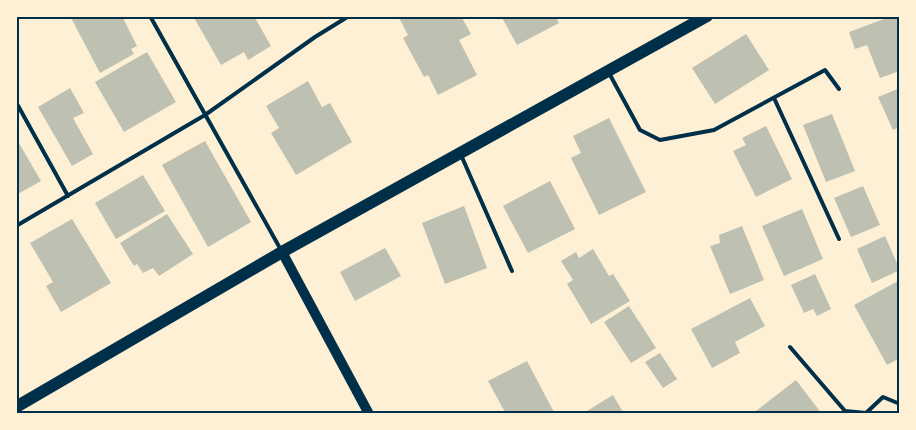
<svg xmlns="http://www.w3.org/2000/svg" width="916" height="430" viewBox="0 0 916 430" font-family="Cabin,sans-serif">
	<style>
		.building { fill: #bec0b2 }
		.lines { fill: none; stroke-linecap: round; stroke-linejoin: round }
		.service { stroke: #003049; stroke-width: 4 }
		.secondary { stroke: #003049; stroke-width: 10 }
		.primary { stroke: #003049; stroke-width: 12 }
		.neatline { fill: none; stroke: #003049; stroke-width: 2 }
	</style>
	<rect width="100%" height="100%" fill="#fdf0d5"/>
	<path class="building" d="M 70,16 L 122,16 L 137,46 L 131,49 L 134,54 L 100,73 Z
		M 193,16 L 254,16 L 271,46 L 248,60 L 244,52 L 221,65 Z
		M 398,16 L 461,16 L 471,34 L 459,40 L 477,75 L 438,95 L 428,75 L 424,77 L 403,38 L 408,35 Z
		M 501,16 L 555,16 L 559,23 L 517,45 Z
		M 892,16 L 900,16 L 900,71 L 880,78 L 867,45 L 855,49 L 849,32 Z
		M 746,34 L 769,70 L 715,104 L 692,68 Z
		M 147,52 L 176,102 L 124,132 L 95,82 Z
		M 308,81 L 322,107 L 330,103 L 352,142 L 296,175 L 271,133 L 279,128 L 266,106 Z
		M 70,88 L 84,113 L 73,118 L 93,154 L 72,166 L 38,107 Z
		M 900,88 L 900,127 L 893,130 L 878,97 Z
		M 832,114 L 855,171 L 826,182 L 803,125 Z
		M 609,118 L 646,192 L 599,215 L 571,158 L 581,153 L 573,136 Z
		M 766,126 L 792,179 L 756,197 L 733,151 L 746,145 L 742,138 Z
		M 16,138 L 41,181 L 16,195 Z
		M 205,141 L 251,222 L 208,247 L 162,165 Z
		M 143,175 L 165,211 L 116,239 L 95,203 Z
		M 550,181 L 575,229 L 528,253 L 503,206 Z
		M 863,186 L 880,225 L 851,237 L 834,198 Z
		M 464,206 L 487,268 L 445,284 L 422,223 Z
		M 802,209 L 823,259 L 784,276 L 762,226 Z
		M 167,214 L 193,254 L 159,276 L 153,268 L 143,273 L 137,264 L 134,266 L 120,243 Z
		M 72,219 L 111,283 L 61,312 L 46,286 L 53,282 L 30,243 Z
		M 742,226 L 764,280 L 730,294 L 710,246 L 720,243 L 719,235 Z
		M 885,236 L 900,270 L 872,283 L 857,249 Z
		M 385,248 L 401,276 L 355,301 L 340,272 Z
		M 593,249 L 609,276 L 613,274 L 630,301 L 591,324 L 567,284 L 573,280 L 561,261 L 576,252 L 579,258 Z
		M 815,274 L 831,309 L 817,316 L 813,309 L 804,313 L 791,285 Z
		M 898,281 L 900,285 L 900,358 L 887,365 L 854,305 Z
		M 750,298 L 765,326 L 735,342 L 740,353 L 712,368 L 691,329 Z
		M 629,306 L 656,348 L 631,363 L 604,322 Z
		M 660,353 L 677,379 L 663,388 L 645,362 Z
		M 527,361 L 555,414 L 506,414 L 488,381 Z
		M 796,380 L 822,414 L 759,414 L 756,411 Z
		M 613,395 L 624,414 L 582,414 Z"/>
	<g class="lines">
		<path class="service" d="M 150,16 L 281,250
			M 609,73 L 640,130 L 660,140 L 714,130 L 825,70 L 839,89
			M 774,98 L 839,239
			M 16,102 L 68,196
			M 461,155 L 512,271
			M 16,226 L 205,115 L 315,37 L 349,16
			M 790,347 L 845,411 L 866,413 L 883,397 L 900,404"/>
		<path class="secondary" d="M 282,252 L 369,414"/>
		<path class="primary" d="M 16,407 L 282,252 L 707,16"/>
	</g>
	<rect width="916" height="430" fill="none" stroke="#fdf0d5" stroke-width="35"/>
	<rect x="18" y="18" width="880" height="394" class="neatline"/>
</svg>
